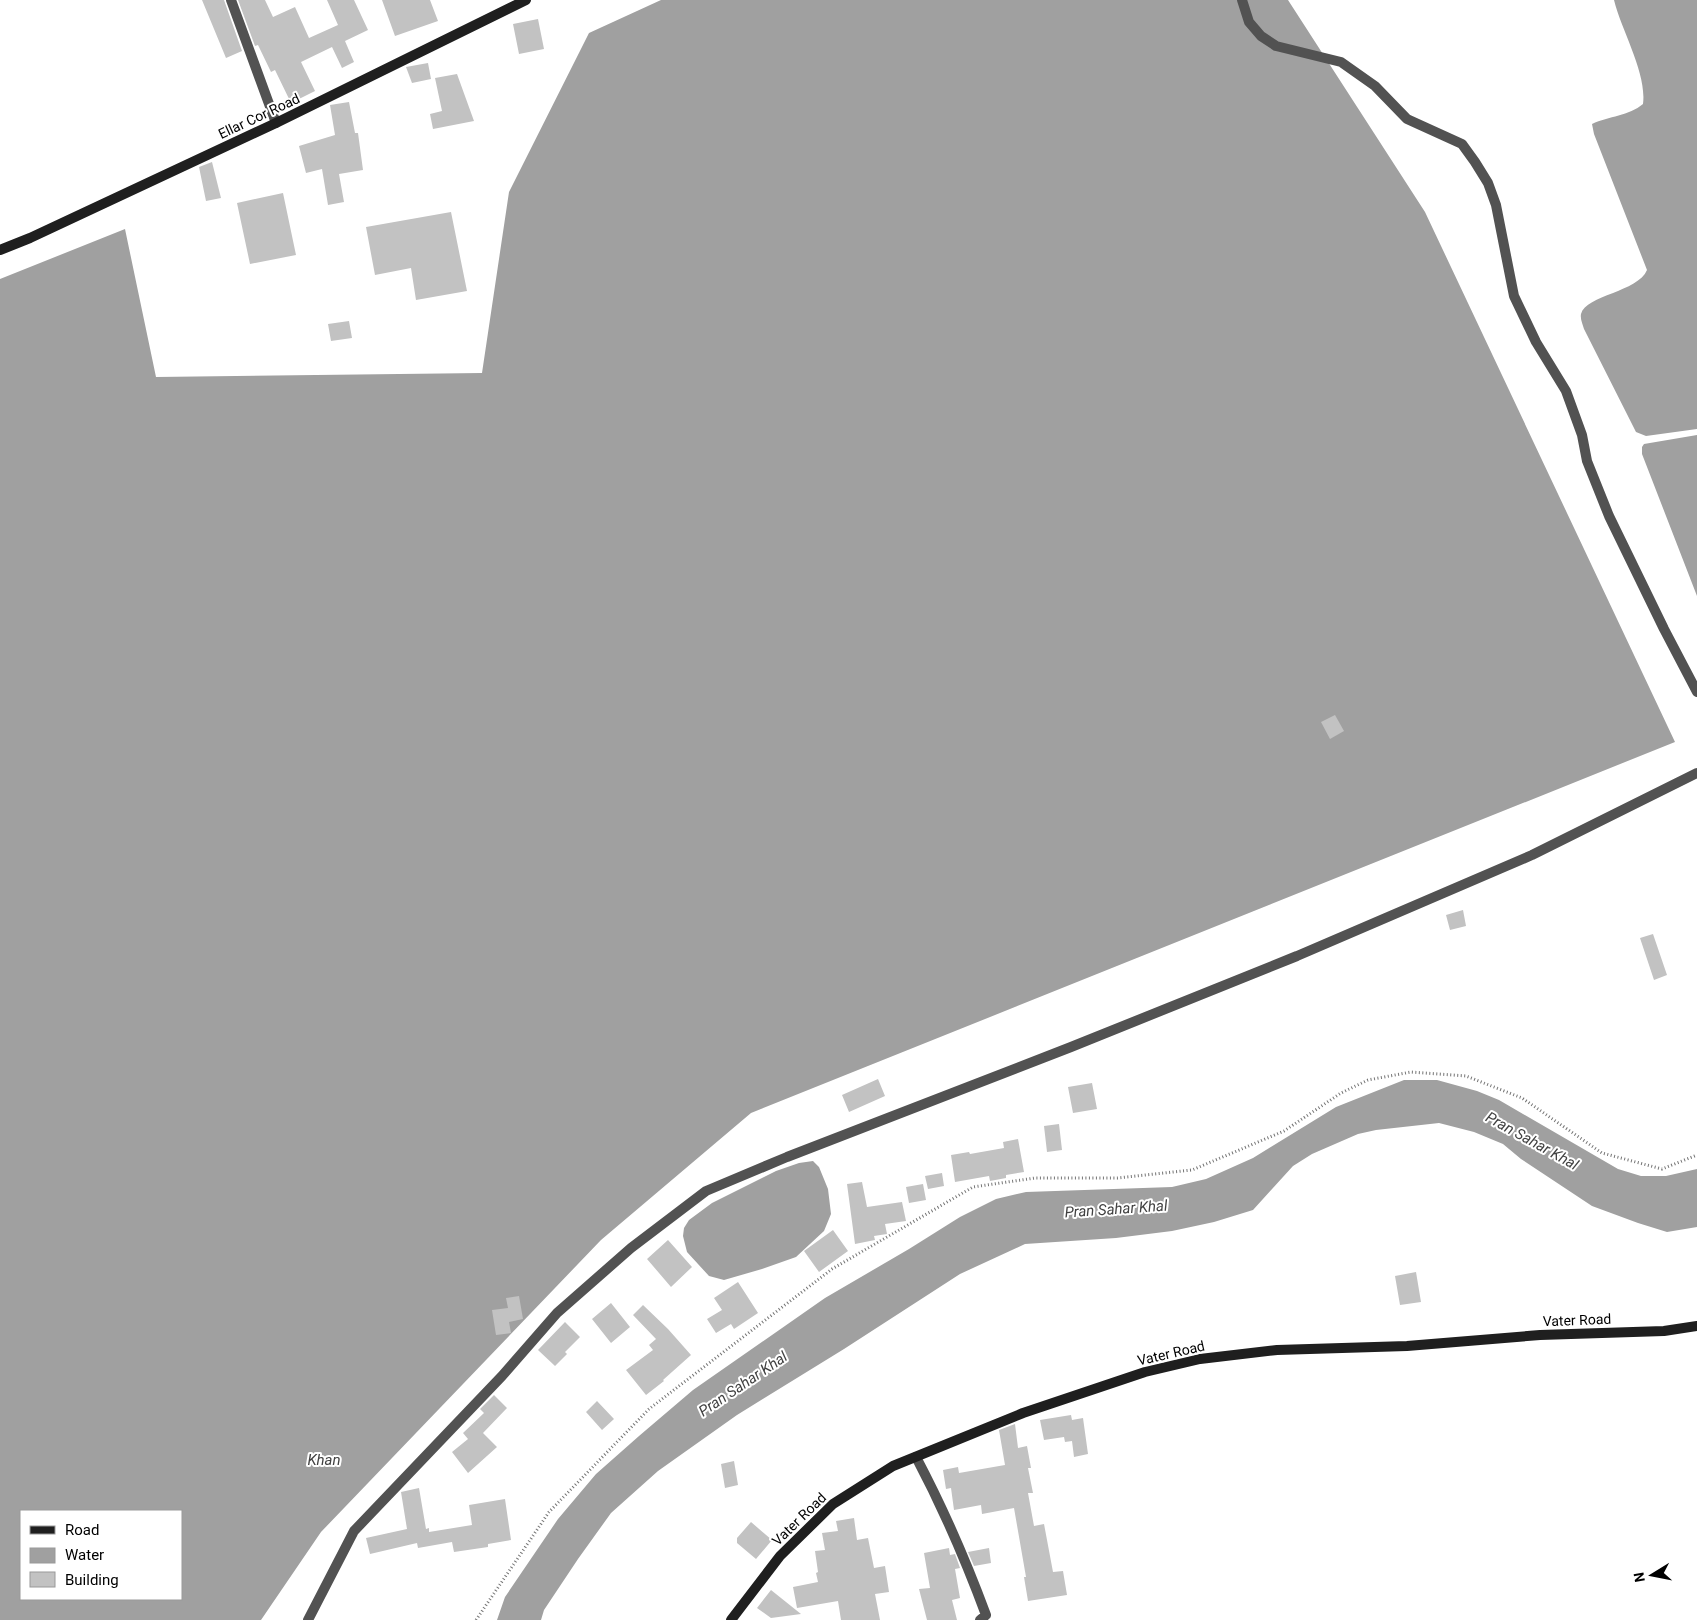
<svg xmlns="http://www.w3.org/2000/svg" width="1697" height="1620" viewBox="0 0 1697 1620" font-family="Roboto,sans-serif">
	<style>
		.water { fill: #a0a0a0; fill-rule: evenodd }
		.building { fill: #c2c2c2 }
		.lines { fill: none; stroke-linecap: round; stroke-linejoin: round }
		.path { stroke: #747474; stroke-width: 3; stroke-dasharray: 1 2.5; stroke-linecap: butt }
		.street { stroke: #525252; stroke-width: 10 }
		.secondary { stroke: #1f1f1f; stroke-width: 10 }
		.labels { text-anchor: middle; stroke-width: 4; stroke-linejoin: round; paint-order: stroke }
		.street-label { font-size: 14px; fill: #000; stroke: #fff }
		.water-label { font-size: 15px; font-style: italic; fill: #414141; stroke: #fff }
	</style>
	<rect width="100%" height="100%" fill="#fff"/>
	<path class="water" d="M 661,0 L 1288,0 L 1425,212 L 1675,742 L 751,1113 L 601,1240 L 321,1532 L 261,1620 L 0,1620 L 0,279 L 125,229 L 156,377 L 482,373 L 509,192 L 589,33 ZM 21,1511 L 181,1511 L 181,1599 L 21,1599 Z
		M 1614,0 L 1697,0 L 1697,429 L 1646,436 L 1636,432 L 1584,329 C 1583,325 1580,319 1581,314 C 1586,295 1638,292 1647,270 L 1594,134 L 1592,124 C 1609,116 1629,116 1643,104 C 1647,73 1622,32 1614,0 Z
		M 1697,435 L 1697,596 L 1642,454 L 1642,447 L 1644,444 Z
		M 1404,1080 L 1437,1080 L 1477,1091 L 1499,1100 L 1618,1169 L 1641,1176 L 1666,1176 L 1697,1169 L 1697,1227 L 1667,1232 L 1638,1223 L 1592,1206 L 1521,1159 L 1503,1144 L 1474,1132 L 1439,1123 L 1376,1130 L 1358,1134 L 1312,1154 L 1293,1166 L 1253,1210 L 1214,1222 L 1172,1231 L 1116,1238 L 1025,1244 L 960,1274 L 844,1349 L 737,1415 L 658,1471 L 611,1513 L 578,1559 L 544,1610 L 541,1620 L 497,1620 L 505,1597 L 558,1519 L 596,1474 L 639,1436 L 693,1390 L 825,1298 L 909,1249 L 960,1217 L 996,1199 L 1026,1192 L 1172,1187 L 1206,1179 L 1253,1158 L 1336,1107 Z
		M 813,1161 L 819,1167 L 828,1189 L 831,1214 L 824,1231 L 796,1257 L 762,1269 L 724,1280 L 709,1276 L 687,1252 L 683,1236 L 684,1228 L 689,1220 L 712,1203 L 776,1171 L 799,1163 Z"/>
	<path class="building" d="M 202,0 L 224,0 L 242,51 L 226,58 Z
		M 238,0 L 265,0 L 273,17 L 295,7 L 309,38 L 338,25 L 327,0 L 354,0 L 368,30 L 345,41 L 354,62 L 342,68 L 332,47 L 301,62 L 315,91 L 291,103 L 275,70 L 271,72 L 258,45 L 255,46 Z
		M 382,0 L 430,0 L 438,21 L 395,36 Z
		M 538,19 L 544,49 L 519,54 L 513,24 Z
		M 428,63 L 431,79 L 412,83 L 406,67 Z
		M 457,74 L 474,121 L 433,129 L 430,114 L 442,111 L 435,78 Z
		M 349,102 L 355,133 L 358,133 L 363,170 L 339,174 L 344,202 L 328,205 L 322,169 L 306,173 L 299,146 L 335,135 L 330,105 Z
		M 212,162 L 221,198 L 206,201 L 199,167 Z
		M 283,193 L 296,255 L 250,264 L 237,203 Z
		M 451,212 L 467,291 L 416,300 L 411,268 L 375,275 L 366,227 Z
		M 349,321 L 352,338 L 331,341 L 328,324 Z
		M 1335,715 L 1344,731 L 1330,739 L 1321,722 Z
		M 1463,910 L 1466,926 L 1450,930 L 1446,915 Z
		M 1653,934 L 1667,975 L 1654,980 L 1640,938 Z
		M 878,1079 L 885,1096 L 849,1112 L 842,1095 Z
		M 1092,1083 L 1097,1109 L 1073,1113 L 1068,1087 Z
		M 1059,1124 L 1062,1150 L 1047,1152 L 1044,1126 Z
		M 1018,1139 L 1024,1172 L 1006,1175 L 1006,1178 L 990,1181 L 989,1176 L 955,1182 L 951,1155 L 969,1152 L 970,1154 L 1004,1148 L 1003,1142 Z
		M 942,1173 L 944,1186 L 928,1189 L 925,1176 Z
		M 862,1182 L 867,1207 L 902,1202 L 906,1221 L 885,1224 L 887,1234 L 874,1236 L 875,1240 L 855,1244 L 847,1184 Z
		M 923,1184 L 926,1200 L 909,1203 L 906,1187 Z
		M 833,1230 L 848,1251 L 819,1272 L 804,1251 Z
		M 668,1240 L 692,1267 L 671,1287 L 647,1259 Z
		M 1416,1272 L 1421,1302 L 1400,1305 L 1395,1276 Z
		M 738,1282 L 758,1313 L 734,1329 L 731,1324 L 716,1333 L 707,1319 L 722,1310 L 714,1298 Z
		M 519,1296 L 523,1319 L 509,1322 L 511,1333 L 496,1335 L 492,1310 L 508,1308 L 506,1298 Z
		M 611,1303 L 630,1327 L 611,1343 L 592,1319 Z
		M 643,1305 L 668,1329 L 691,1355 L 663,1380 L 664,1381 L 646,1395 L 626,1370 L 653,1350 L 649,1345 L 656,1339 L 633,1315 Z
		M 565,1322 L 580,1337 L 565,1352 L 567,1354 L 555,1366 L 538,1350 Z
		M 494,1395 L 507,1408 L 483,1433 L 497,1447 L 468,1473 L 452,1452 L 468,1439 L 463,1433 L 484,1413 L 480,1409 Z
		M 597,1401 L 614,1419 L 602,1430 L 586,1412 Z
		M 1071,1415 L 1072,1420 L 1083,1418 L 1088,1454 L 1074,1457 L 1072,1441 L 1065,1442 L 1064,1437 L 1044,1440 L 1040,1420 Z
		M 1015,1424 L 1018,1448 L 1027,1446 L 1031,1468 L 1028,1468 L 1033,1493 L 1028,1493 L 1034,1526 L 1044,1524 L 1053,1572 L 1063,1571 L 1067,1595 L 1028,1601 L 1024,1577 L 1026,1577 L 1014,1508 L 982,1514 L 981,1505 L 954,1510 L 951,1488 L 946,1489 L 943,1470 L 958,1467 L 959,1473 L 1005,1465 L 999,1430 Z
		M 734,1461 L 738,1485 L 725,1488 L 721,1464 Z
		M 419,1488 L 426,1529 L 429,1528 L 429,1532 L 472,1525 L 469,1505 L 505,1499 L 511,1540 L 488,1544 L 488,1547 L 454,1552 L 452,1542 L 418,1548 L 417,1543 L 370,1554 L 366,1538 L 407,1529 L 401,1492 Z
		M 854,1518 L 857,1540 L 868,1538 L 874,1568 L 885,1566 L 889,1592 L 875,1594 L 880,1620 L 841,1620 L 838,1601 L 797,1608 L 793,1587 L 818,1582 L 816,1573 L 818,1572 L 815,1551 L 825,1550 L 822,1533 L 838,1531 L 836,1521 Z
		M 751,1522 L 772,1540 L 756,1559 L 737,1543 L 737,1538 Z
		M 949,1548 L 950,1555 L 955,1554 L 960,1568 L 955,1569 L 960,1598 L 952,1600 L 957,1620 L 927,1620 L 919,1589 L 930,1588 L 924,1553 Z
		M 989,1548 L 991,1563 L 974,1566 L 968,1552 Z
		M 771,1590 L 801,1614 L 771,1618 L 757,1608 Z"/>
	<g class="lines">
		<path class="path" d="M 476,1620 L 549,1512 L 649,1409 L 832,1269 L 973,1187 L 1035,1178 L 1117,1178 L 1192,1170 L 1284,1131 L 1341,1093 L 1368,1080 L 1411,1072 L 1466,1076 L 1522,1098 L 1602,1153 L 1662,1169 L 1697,1155"/>
		<path class="street" d="M 231,0 L 276,123
			M 1242,0 L 1249,22 L 1261,36 L 1276,46 L 1341,62 L 1375,86 L 1407,119 L 1462,144 L 1475,162 L 1488,183 L 1496,205 L 1514,296 L 1536,342 L 1566,391 L 1582,435 L 1587,461 L 1609,516 L 1664,629 L 1697,692
			M 916,1457 C 943,1508 966,1561 986,1615 L 980,1620
			M 308,1620 L 354,1531 L 502,1376 L 557,1313 L 631,1248 L 706,1191 L 787,1157 L 1071,1047 L 1297,956 L 1532,855 L 1697,773"/>
		<path class="secondary" d="M 0,250 L 30,238 L 276,123 L 526,0
			M 731,1620 L 780,1556 L 833,1504 L 893,1466 L 1023,1413 L 1145,1372 L 1200,1359 L 1277,1350 L 1407,1346 L 1540,1335 L 1664,1331 L 1697,1326"/>
	</g>
	<g class="labels">
		<g class="street-label">
			<text transform="translate(259 116) rotate(-25)" y="5">Ellar Cor Road</text>
			<text transform="translate(1577 1320) rotate(-2)" y="5">Vater Road</text>
			<text transform="translate(1171 1353) rotate(-13)" y="5">Vater Road</text>
			<text transform="translate(799 1519) rotate(-44)" y="5">Vater Road</text>
		</g>
		<g class="water-label">
			<text transform="translate(1532 1141) rotate(29)" y="5">Pran Sahar Khal</text>
			<text transform="translate(1116 1209) rotate(-4)" y="5">Pran Sahar Khal</text>
			<text transform="translate(743 1384) rotate(-34)" y="5">Pran Sahar Khal</text>
			<text x="324" y="1465">Khan</text>
		</g>
	</g>
	<rect x="20" y="1510" width="162" height="90" fill="#ffffff" stroke="#999999"/>
	<rect x="30" y="1526" width="25" height="8" fill="#1f1f1f" stroke="#999999"/>
	<text x="65" y="1535" font-size="15" fill="#000000">Road</text>
	<rect x="30" y="1548" width="25" height="15" fill="#a0a0a0" stroke="#999999"/>
	<text x="65" y="1560" font-size="15" fill="#000000">Water</text>
	<rect x="30" y="1572" width="25" height="15" fill="#c2c2c2" stroke="#999999"/>
	<text x="65" y="1585" font-size="15" fill="#000000">Building</text>
	<g transform="translate(1652 1575) rotate(260)" stroke="#ffffff" stroke-width="4" paint-order="stroke">
	<path d="M0-4L9 19L0 12L-9 19Z" fill="#000000"/>
	<text y="-8" font-size="14" font-weight="bold" text-anchor="middle" fill="#000000">N</text>
	</g>
</svg>
